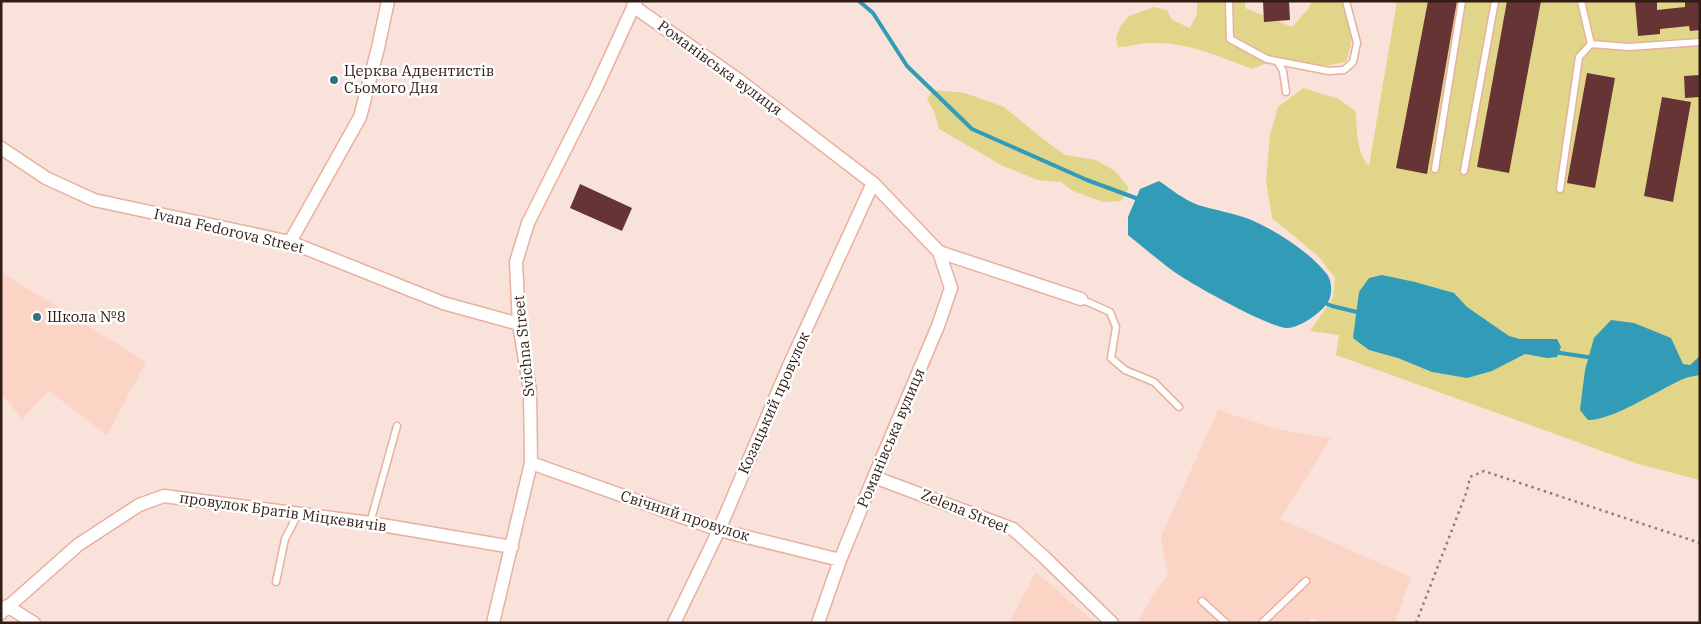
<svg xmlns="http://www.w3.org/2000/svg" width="1701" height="624" viewBox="0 0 1701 624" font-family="'IBM Plex Serif',serif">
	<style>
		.built { fill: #fcd4c6 }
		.green { fill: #e1d589 }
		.water { fill: #329bb8 }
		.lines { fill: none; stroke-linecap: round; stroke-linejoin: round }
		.stream { stroke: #329bb8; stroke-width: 4 }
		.building { fill: #663435 }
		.service-casing { stroke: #e8b09d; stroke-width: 9 }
		.minor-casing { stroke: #e8b09d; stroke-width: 15 }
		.path { stroke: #937e76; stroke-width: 2.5; stroke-dasharray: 2.5 4; stroke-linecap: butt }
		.service { stroke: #fff; stroke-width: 6 }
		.minor { stroke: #fff; stroke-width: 12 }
		.poi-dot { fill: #317285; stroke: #fff; stroke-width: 2 }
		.labels { text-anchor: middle; stroke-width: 5; stroke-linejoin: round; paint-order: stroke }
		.street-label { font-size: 15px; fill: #301c14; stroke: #fff }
		.poi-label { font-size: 15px; fill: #301c14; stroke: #fff; text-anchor: start }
	</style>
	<rect width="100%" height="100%" fill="#f9e2da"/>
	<path class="built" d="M 1,272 L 146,362 L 107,435 L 49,391 L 22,419 L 1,393 Z
		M 1218,410 L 1277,429 L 1331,438 L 1280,519 L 1411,577 L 1395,623 L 1323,623 L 1311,618 L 1309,623 L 1138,623 L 1153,594 L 1168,576 L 1161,537 Z
		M 1036,572 L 1095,623 L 1009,623 Z"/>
	<path class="green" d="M 1197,1 L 1245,1 L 1245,8 L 1292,27 L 1308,9 L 1312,1 L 1341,1 C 1357,16 1353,43 1346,62 L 1324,66 L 1264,64 L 1253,69 C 1222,58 1190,43 1157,43 C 1144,42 1131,47 1118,47 L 1116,37 L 1121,25 L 1129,16 L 1154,7 L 1167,10 L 1172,20 L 1190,28 L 1197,14 Z
		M 1397,1 L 1700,1 L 1700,480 L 1638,464 L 1336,355 L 1339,335 L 1310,331 L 1333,298 L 1335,278 L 1318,256 L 1272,218 L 1266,181 L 1270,135 L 1278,107 L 1303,88 L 1339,99 L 1356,112 C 1357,129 1356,153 1369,166 Z
		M 934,90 L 965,93 L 1004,107 L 1043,139 L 1065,155 L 1096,160 L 1115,171 L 1129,188 L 1121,201 L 1103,202 L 1073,191 L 1061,182 L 1038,180 L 1003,166 L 939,129 L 935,114 L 927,99 Z"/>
	<path class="water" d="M 1159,181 C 1171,189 1184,200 1198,205 C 1215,210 1233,213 1249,219 C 1277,231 1307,250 1326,273 C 1332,280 1333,294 1328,302 C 1321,313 1301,327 1288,328 C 1272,329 1199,288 1182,277 C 1163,265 1146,249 1128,235 L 1128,217 L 1140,189 Z
		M 1382,275 L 1415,282 L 1454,293 L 1467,307 L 1509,336 L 1520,339 L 1557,339 L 1561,347 L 1557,357 L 1547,358 L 1525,354 L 1492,371 L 1467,378 L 1432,372 L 1398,358 L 1369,350 L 1353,338 L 1359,292 L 1369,278 Z
		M 1611,320 L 1634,323 L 1671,338 L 1683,364 L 1690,365 L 1700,356 L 1700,375 C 1694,376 1687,377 1681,380 C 1656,391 1614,420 1588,420 L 1580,410 L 1585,370 L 1594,338 Z"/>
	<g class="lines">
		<path class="stream" d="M 859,1 L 873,13 L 907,66 L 972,129 L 1087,180 L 1141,200
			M 1322,302 L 1332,306 L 1361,313
			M 1554,352 L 1594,358"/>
	</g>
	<path class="building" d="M 1263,1 L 1289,1 L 1290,20 L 1264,22 Z
		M 1428,1 L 1457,1 L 1427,174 L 1396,168 Z
		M 1507,1 L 1541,1 L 1509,173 L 1477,167 Z
		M 1635,1 L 1657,1 L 1657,10 L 1685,7 L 1685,1 L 1700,1 L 1700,30 L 1690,31 L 1689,26 L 1660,29 L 1660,34 L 1638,36 Z
		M 1587,73 L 1615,78 L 1595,188 L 1567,183 Z
		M 1700,75 L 1700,97 L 1685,98 L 1684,76 Z
		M 1662,97 L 1691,102 L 1673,202 L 1644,196 Z
		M 580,184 L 632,208 L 622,231 L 570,208 Z"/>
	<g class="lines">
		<g class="service-casing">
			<path id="service" d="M 1229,1 L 1230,39 L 1267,59 L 1277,61 L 1283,71 L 1286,92
				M 1581,1 L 1591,44
				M 1277,61 L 1329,71 L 1344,70 L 1353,62 L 1357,43 L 1346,1
				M 1435,169 L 1462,1
				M 1464,171 L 1495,1
				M 1560,189 L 1579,57 L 1591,44 L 1629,47 L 1700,42
				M 1081,299 L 1110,312 L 1116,327 L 1111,358 L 1125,370 L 1154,382 L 1179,407
				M 370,523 L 397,426
				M 276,582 L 285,539 L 298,514
				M 1202,601 L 1226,623
				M 1262,623 L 1306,581"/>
		</g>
		<g class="minor-casing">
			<path id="minor" d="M 633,6 L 740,81 L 873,183 L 939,252 L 951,288 L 938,326 L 874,477 L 840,560 L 818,623
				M 1,148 L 46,178 L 94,200 L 290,242 L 443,303 L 519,324
				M 290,242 L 360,117 L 378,48 L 388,1
				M 939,252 L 1081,299
				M 531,463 L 719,530 L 840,560
				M 874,477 L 1013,529 L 1044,557 L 1112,623
				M 7,606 L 34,623
				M 1,613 L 78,545 L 139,505 L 164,496 L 370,523 L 512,547
				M 493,623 L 531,463 L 530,391 L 519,324 L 516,262 L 528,223 L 596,88 L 636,1
				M 674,623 L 719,530 L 788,368 L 873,183"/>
		</g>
		<path class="path" d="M 1416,623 L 1467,491 L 1470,477 L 1484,471 L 1700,543"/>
		<use href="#service" class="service"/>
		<use href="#minor" class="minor"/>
	</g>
	<g class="poi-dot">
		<circle cx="334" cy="80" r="5"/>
		<circle cx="37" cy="317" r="5"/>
	</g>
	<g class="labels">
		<g class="street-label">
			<text transform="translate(720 68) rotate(36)" y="5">Романівська вулиця</text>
			<text transform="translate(229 231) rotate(13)" y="5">Ivana Fedorova Street</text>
			<text transform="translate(524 346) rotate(-96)" y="5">Svichna Street</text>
			<text transform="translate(774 403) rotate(-66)" y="5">Козацький провулок</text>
			<text transform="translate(891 438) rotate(-67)" y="5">Романівська вулиця</text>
			<text transform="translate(965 511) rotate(22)" y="5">Zelena Street</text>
			<text transform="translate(283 512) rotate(8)" y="5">провулок Братів Міцкевичів</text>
			<text transform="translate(685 516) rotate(18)" y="5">Свічний провулок</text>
		</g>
		<g class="poi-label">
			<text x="344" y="76">Церква Адвентистiв<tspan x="344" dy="17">Сьомого Дня</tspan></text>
			<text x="47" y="322">Школа №8</text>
		</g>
	</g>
	<rect width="1701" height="624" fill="none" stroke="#301c14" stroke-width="5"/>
</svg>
